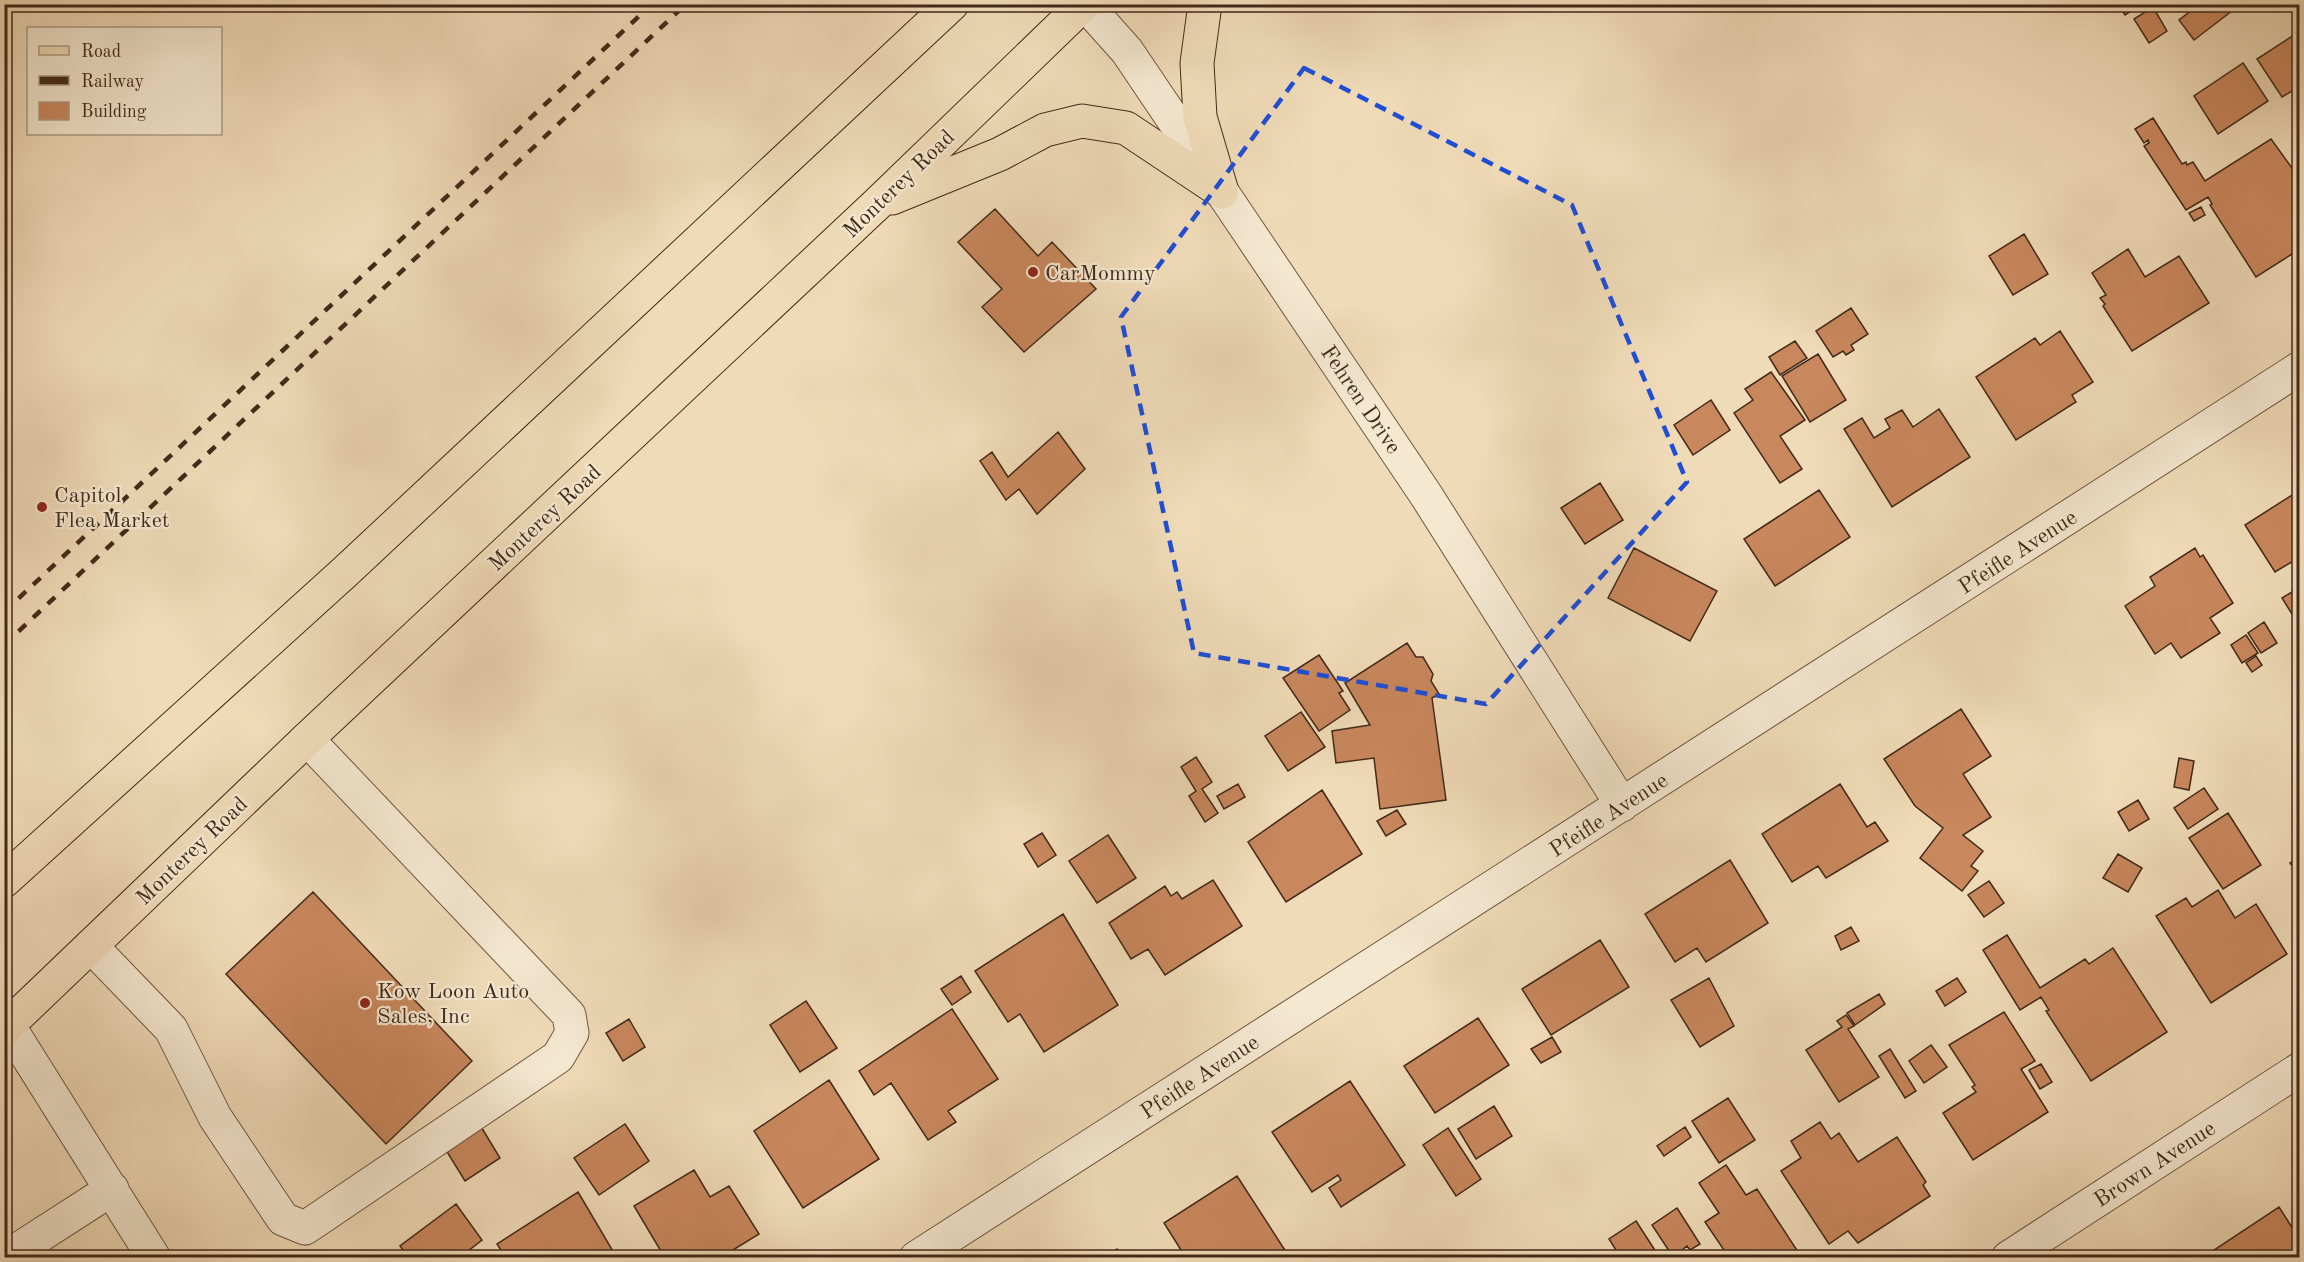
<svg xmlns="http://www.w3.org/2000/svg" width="2304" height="1262" viewBox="0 0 2304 1262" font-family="'Old Standard TT',serif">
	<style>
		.building { fill: #c9875d; stroke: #422919; stroke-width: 1.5 }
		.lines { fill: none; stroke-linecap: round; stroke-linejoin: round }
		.minor-casing { stroke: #6e5641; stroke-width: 35 }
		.major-casing { stroke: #422919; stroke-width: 35 }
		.minor { stroke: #f5e8d1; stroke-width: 33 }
		.major { stroke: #f0dbb8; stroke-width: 33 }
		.rail { stroke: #422919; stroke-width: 4.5; stroke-dasharray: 10 10; stroke-linecap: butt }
		.marked { fill: none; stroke: #1d4ed8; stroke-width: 4.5; stroke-dasharray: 12 8; stroke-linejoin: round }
		.poi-dot { fill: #8f2418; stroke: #f5e8d1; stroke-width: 2 }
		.labels { text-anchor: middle; stroke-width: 4.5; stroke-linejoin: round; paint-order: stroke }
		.street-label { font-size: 22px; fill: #422919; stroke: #f5e8d1 }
		.poi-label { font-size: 22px; fill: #422919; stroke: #f5e8d1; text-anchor: start }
	</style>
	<rect width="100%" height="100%" fill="#f0dbb8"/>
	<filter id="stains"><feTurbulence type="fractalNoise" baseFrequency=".00333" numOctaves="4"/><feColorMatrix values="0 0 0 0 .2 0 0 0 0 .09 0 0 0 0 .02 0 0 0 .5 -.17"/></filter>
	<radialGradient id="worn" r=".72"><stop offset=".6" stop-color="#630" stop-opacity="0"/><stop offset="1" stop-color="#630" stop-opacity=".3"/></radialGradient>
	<path class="building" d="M 2118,4 L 2138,4 L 2139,6 L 2125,15 Z
		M 2200,4 L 2241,4 L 2194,40 L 2179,20 Z
		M 2153,7 L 2167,31 L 2149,43 L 2134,19 Z
		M 2300,31 L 2300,86 L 2282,97 L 2257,59 Z
		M 2243,63 L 2268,101 L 2218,134 L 2194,96 Z
		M 2153,118 L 2182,164 L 2186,162 L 2187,165 L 2193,162 L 2205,181 L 2271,139 L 2300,179 L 2300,249 L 2256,277 L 2210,205 L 2212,204 L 2208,197 L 2186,210 L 2144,146 L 2149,143 L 2148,140 L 2144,143 L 2135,129 Z
		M 2201,207 L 2205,215 L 2194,221 L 2189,213 Z
		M 995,209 L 1038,256 L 1052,242 L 1096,289 L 1024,352 L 982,307 L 1002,289 L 958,242 Z
		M 2024,234 L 2048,274 L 2013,295 L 1989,256 Z
		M 2128,249 L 2145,277 L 2179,256 L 2209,303 L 2132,351 L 2103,306 L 2105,304 L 2100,298 L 2106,295 L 2092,273 Z
		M 1851,308 L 1868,334 L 1851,345 L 1854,350 L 1846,355 L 1843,351 L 1833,357 L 1816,331 Z
		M 2060,331 L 2093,382 L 2072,395 L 2076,402 L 2016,440 L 1976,377 L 2035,338 L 2040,345 Z
		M 1795,341 L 1807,358 L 1780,375 L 1769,357 Z
		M 1818,354 L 1846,400 L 1810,422 L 1782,376 Z
		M 1771,372 L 1805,420 L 1780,436 L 1802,469 L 1780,483 L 1734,413 L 1753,400 L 1745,389 Z
		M 1711,400 L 1730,430 L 1693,455 L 1674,425 Z
		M 1939,409 L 1970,457 L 1892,507 L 1844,429 L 1862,418 L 1874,438 L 1890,428 L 1885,419 L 1902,410 L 1913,427 Z
		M 1058,432 L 1085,469 L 1037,514 L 1019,489 L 1006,500 L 980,461 L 992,452 L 1008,477 Z
		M 1600,483 L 1623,520 L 1585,544 L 1561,508 Z
		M 1819,490 L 1850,537 L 1775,586 L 1744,539 Z
		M 2300,490 L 2300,557 L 2275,572 L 2245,525 Z
		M 1634,548 L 1717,591 L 1690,641 L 1608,598 Z
		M 2195,548 L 2200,557 L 2203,555 L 2233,603 L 2210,618 L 2220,633 L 2181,658 L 2171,643 L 2155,654 L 2125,606 L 2155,586 L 2150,577 Z
		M 2300,587 L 2300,627 L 2282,598 Z
		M 2264,622 L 2277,643 L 2261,653 L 2248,633 Z
		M 2246,635 L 2258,653 L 2242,663 L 2231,645 Z
		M 1407,643 L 1416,657 L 1423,657 L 1433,674 L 1431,681 L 1439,694 L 1432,698 L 1446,800 L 1380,809 L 1374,758 L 1336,763 L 1332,731 L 1370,725 L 1345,683 Z
		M 1319,655 L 1343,691 L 1339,693 L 1350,710 L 1319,731 L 1283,678 Z
		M 2256,656 L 2262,665 L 2252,672 L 2246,663 Z
		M 1961,709 L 1991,756 L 1963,774 L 1991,817 L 1963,835 L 1983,851 L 1971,866 L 1978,871 L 1962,891 L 1920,858 L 1943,828 L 1915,806 L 1884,759 Z
		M 1301,712 L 1325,747 L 1288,771 L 1265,736 Z
		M 1196,757 L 1212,782 L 1202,789 L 1218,813 L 1205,822 L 1189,796 L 1196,791 L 1181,767 Z
		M 2179,758 L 2194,761 L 2189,790 L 2174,787 Z
		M 1238,784 L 1245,797 L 1224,809 L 1217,796 Z
		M 1840,784 L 1867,827 L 1875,822 L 1888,841 L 1826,878 L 1818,866 L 1792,882 L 1762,834 Z
		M 2204,788 L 2218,809 L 2188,829 L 2174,808 Z
		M 1322,790 L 1362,854 L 1286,902 L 1248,842 Z
		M 2138,800 L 2149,819 L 2129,831 L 2118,812 Z
		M 1397,810 L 1406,824 L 1386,836 L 1377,821 Z
		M 2228,813 L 2261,865 L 2223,889 L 2189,838 Z
		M 1042,833 L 1056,855 L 1038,867 L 1024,844 Z
		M 1108,835 L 1136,878 L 1097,903 L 1069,861 Z
		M 2118,854 L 2142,868 L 2128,892 L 2103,878 Z
		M 2300,857 L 2300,877 L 2290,863 Z
		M 1730,860 L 1768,923 L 1706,962 L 1697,948 L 1675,962 L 1645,914 Z
		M 1213,880 L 1242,926 L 1165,975 L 1148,949 L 1131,959 L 1109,923 L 1165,886 L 1171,896 L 1177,892 L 1182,899 Z
		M 1989,881 L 2004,903 L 1984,917 L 1968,895 Z
		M 2218,890 L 2235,918 L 2256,904 L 2287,954 L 2211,1003 L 2156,916 L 2186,898 L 2192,907 Z
		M 313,892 L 472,1061 L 386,1144 L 226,974 Z
		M 1063,914 L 1118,1005 L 1044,1052 L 1020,1014 L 1008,1022 L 975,971 Z
		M 1851,927 L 1859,941 L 1841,950 L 1835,936 Z
		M 2007,935 L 2040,988 L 2085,959 L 2089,964 L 2113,948 L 2167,1032 L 2091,1081 L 2046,1011 L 2049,1010 L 2041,997 L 2020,1010 L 1983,950 Z
		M 1600,940 L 1629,987 L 1551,1035 L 1522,989 Z
		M 961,976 L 971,992 L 952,1005 L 941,989 Z
		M 1709,978 L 1734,1026 L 1700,1047 L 1671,1000 Z
		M 1957,978 L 1966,992 L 1945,1006 L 1936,991 Z
		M 1879,994 L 1885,1004 L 1855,1025 L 1847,1013 Z
		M 806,1001 L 837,1048 L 800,1072 L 770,1025 Z
		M 952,1009 L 998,1079 L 948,1111 L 956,1122 L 928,1140 L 891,1083 L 874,1095 L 859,1071 Z
		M 2004,1012 L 2035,1061 L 2021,1069 L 2048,1112 L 1973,1160 L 1943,1113 L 1976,1092 L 1972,1087 L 1975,1085 L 1949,1045 Z
		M 1846,1015 L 1854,1026 L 1848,1029 L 1879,1077 L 1839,1102 L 1806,1050 L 1842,1027 L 1837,1021 Z
		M 1478,1018 L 1509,1065 L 1435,1113 L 1404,1066 Z
		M 629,1019 L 645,1047 L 623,1061 L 606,1033 Z
		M 1552,1037 L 1561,1052 L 1541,1063 L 1531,1049 Z
		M 1931,1045 L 1947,1067 L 1924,1083 L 1909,1061 Z
		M 1890,1049 L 1916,1091 L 1905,1098 L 1879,1056 Z
		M 2041,1064 L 2052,1082 L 2040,1089 L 2029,1070 Z
		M 829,1080 L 879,1159 L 803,1208 L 754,1131 Z
		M 1350,1081 L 1405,1165 L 1341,1207 L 1329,1188 L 1341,1180 L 1338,1175 L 1312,1192 L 1272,1132 Z
		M 1728,1098 L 1755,1140 L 1719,1163 L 1692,1121 Z
		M 1494,1106 L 1512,1136 L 1476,1159 L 1458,1129 Z
		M 1820,1122 L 1831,1139 L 1839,1133 L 1858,1162 L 1897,1137 L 1926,1182 L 1923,1185 L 1930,1196 L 1858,1243 L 1848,1231 L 1829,1244 L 1781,1171 L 1801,1158 L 1791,1141 Z
		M 625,1124 L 649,1161 L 599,1195 L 574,1158 Z
		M 480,1125 L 500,1158 L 465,1181 L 444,1147 Z
		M 1685,1127 L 1691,1137 L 1664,1156 L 1657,1146 Z
		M 1448,1128 L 1481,1179 L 1456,1196 L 1423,1145 Z
		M 1726,1165 L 1746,1195 L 1757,1189 L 1802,1258 L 1713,1258 L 1724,1250 L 1705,1222 L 1719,1213 L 1699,1183 Z
		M 694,1170 L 710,1197 L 729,1186 L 759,1234 L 720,1258 L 665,1258 L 634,1206 Z
		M 1237,1176 L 1288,1255 L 1285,1258 L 1186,1258 L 1164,1223 Z
		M 578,1192 L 617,1258 L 506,1258 L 497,1244 Z
		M 456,1204 L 482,1240 L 459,1258 L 409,1258 L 400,1246 Z
		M 2279,1207 L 2300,1240 L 2300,1258 L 2202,1258 Z
		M 1677,1208 L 1700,1244 L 1690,1250 L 1687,1246 L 1673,1257 L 1652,1225 Z
		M 1636,1221 L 1660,1258 L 1621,1258 L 1609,1239 Z
		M 1117,1249 L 1123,1258 L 1104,1258 Z"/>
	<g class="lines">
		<g class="minor-casing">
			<path id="minor" d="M 1085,4 L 1127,51 L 1426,495 L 1622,805
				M 91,946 L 171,1029 L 215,1117 L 283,1219 L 305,1228 L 558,1057 L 572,1033 L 569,1015 L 307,739
				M 8,1025 L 154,1258
				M 5,1258 L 112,1189
				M 916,1258 L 2300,368
				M 2008,1258 L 2300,1069"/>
		</g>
		<g class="major-casing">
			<path id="major" d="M 1205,4 L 1197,63 L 1200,117 L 1222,192
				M 892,198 L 1000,154 L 1045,130 L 1082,121 L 1126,128 L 1222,192
				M 4,881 L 346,571 L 952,4
				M 4,1029 L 307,739 L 877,204 L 1084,4"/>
		</g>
		<use href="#minor" class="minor"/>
		<use href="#major" class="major"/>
		<path class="rail" d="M 4,612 L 652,4
			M 4,645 L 686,4"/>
	</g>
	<path class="marked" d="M 1304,68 L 1572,205 L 1687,482 L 1486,704 L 1194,653 L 1121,317 Z"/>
	<g class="poi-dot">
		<circle cx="1033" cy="272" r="6"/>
		<circle cx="42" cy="507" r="6"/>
		<circle cx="365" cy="1003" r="6"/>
	</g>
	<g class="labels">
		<g class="street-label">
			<text transform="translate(898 183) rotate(-44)" y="8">Monterey Road</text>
			<text transform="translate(1362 399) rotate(56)" y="8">Fehren Drive</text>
			<text transform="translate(544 517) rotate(-43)" y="8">Monterey Road</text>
			<text transform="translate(2017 551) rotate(-33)" y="8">Pfeifle Avenue</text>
			<text transform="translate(1608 814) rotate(-33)" y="8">Pfeifle Avenue</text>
			<text transform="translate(191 850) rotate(-44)" y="8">Monterey Road</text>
			<text transform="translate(1199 1076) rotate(-33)" y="8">Pfeifle Avenue</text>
			<text transform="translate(2154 1163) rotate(-33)" y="8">Brown Avenue</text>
		</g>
		<g class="poi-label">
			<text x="1045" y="280">CarMommy</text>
			<text x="54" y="502">Capitol<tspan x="54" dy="25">Flea Market</tspan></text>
			<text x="377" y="998">Kow Loon Auto<tspan x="377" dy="25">Sales, Inc</tspan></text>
		</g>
	</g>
	<rect width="2304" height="1262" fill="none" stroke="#f0dbb8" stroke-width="24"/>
	<rect x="6" y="6" width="2292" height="1250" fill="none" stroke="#422919" stroke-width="3"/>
	<rect x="12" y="12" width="2280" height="1238" fill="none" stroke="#422919" stroke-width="1.5"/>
	<rect x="27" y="27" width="195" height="108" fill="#f5e8d1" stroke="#ad9c87" stroke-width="1.5"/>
	<rect x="39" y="46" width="30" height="9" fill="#f0dbb8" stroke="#ad9c87" stroke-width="1.5"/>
	<text x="81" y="57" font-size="18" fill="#422919">Road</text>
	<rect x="39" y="76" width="30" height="9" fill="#422919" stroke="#ad9c87" stroke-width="1.5"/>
	<text x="81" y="87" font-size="18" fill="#422919">Railway</text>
	<rect x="39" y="102" width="30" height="18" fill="#c9875d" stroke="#ad9c87" stroke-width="1.5"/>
	<text x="81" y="117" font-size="18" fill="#422919">Building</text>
	<rect width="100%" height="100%" filter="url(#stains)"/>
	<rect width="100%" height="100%" fill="url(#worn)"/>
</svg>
